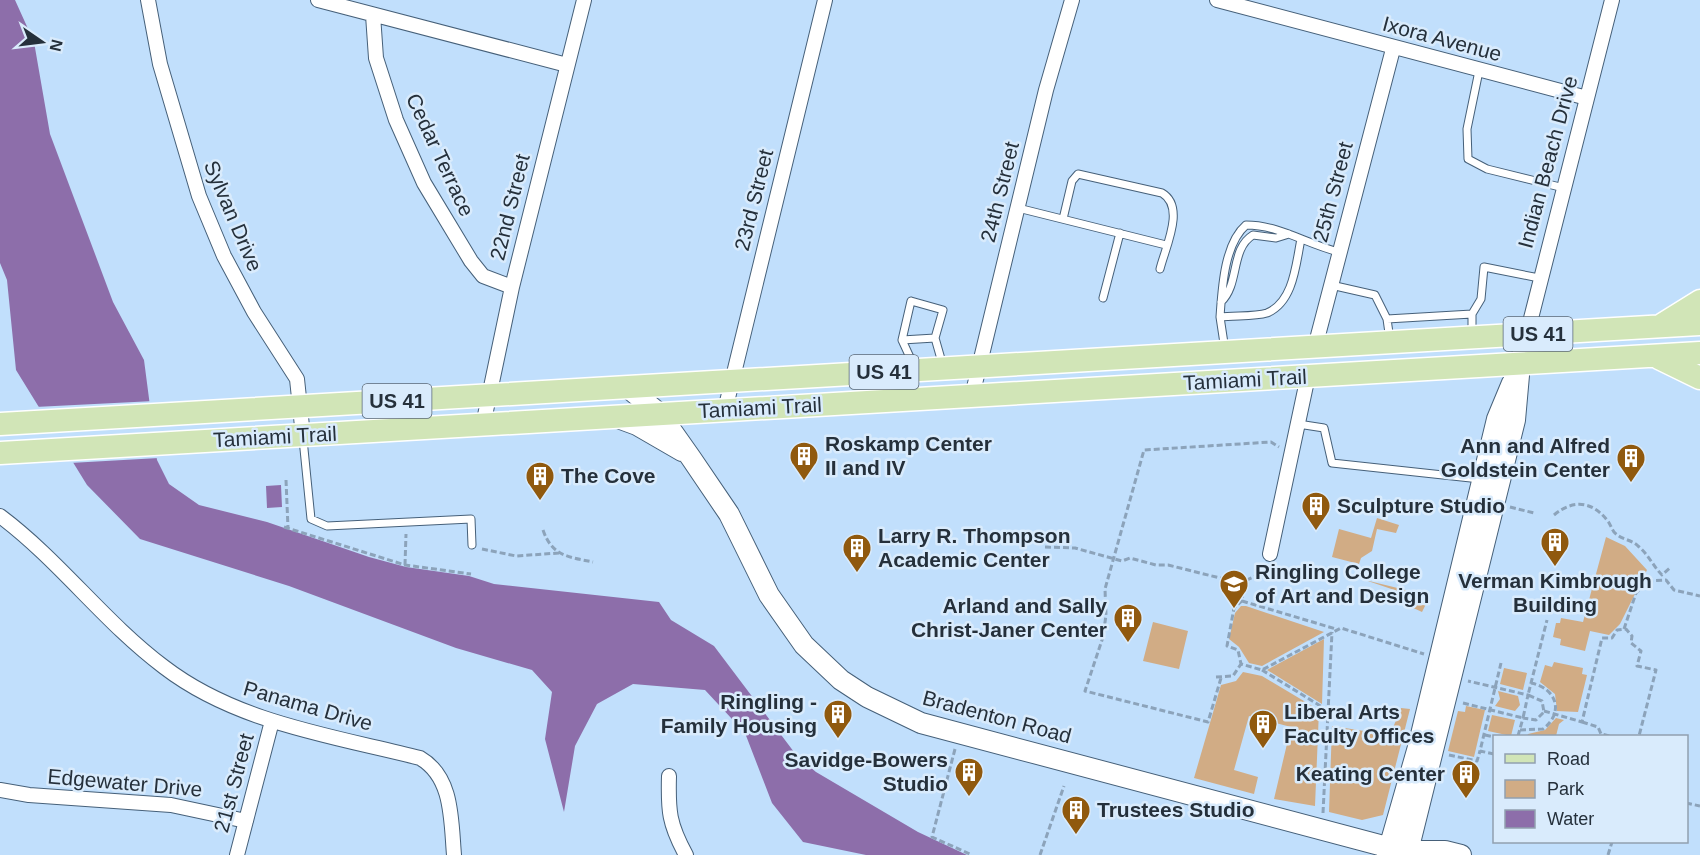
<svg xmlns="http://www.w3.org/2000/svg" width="1700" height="855" viewBox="0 0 1700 855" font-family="Arial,sans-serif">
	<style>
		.green { fill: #d1ac85 }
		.water { fill: #8d6eaa }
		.pier { fill: #c1dffc }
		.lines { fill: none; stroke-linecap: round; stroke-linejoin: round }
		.lane-casing { stroke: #466079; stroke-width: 9 }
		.street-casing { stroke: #466079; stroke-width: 16 }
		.secondary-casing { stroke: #466079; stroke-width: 22 }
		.primary-casing { stroke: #fff; stroke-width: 25 }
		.path { stroke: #8ca3ba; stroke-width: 3; stroke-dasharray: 6 3; stroke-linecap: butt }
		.lane { stroke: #fff; stroke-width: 7 }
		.street { stroke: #fff; stroke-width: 14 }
		.secondary { stroke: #fff; stroke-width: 20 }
		.primary { stroke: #d1e5b7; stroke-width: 22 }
		.labels { text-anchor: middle; stroke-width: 5; stroke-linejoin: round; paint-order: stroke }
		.shield { fill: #d9ebfc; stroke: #5b6875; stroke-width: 1.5 }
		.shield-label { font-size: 20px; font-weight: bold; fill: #25303b }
		.street-label { font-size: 21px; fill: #25303b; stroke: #d9ebfc }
		.poi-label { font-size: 21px; font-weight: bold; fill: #25303b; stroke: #d9ebfc; text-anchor: start }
	</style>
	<rect width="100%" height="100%" fill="#c1dffc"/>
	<path class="green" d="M 1377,518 L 1399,525 L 1396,533 L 1377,529 L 1372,551 L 1361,558 L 1359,564 L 1332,557 L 1339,529 L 1371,538 Z
		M 1606,537 L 1625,546 L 1647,570 L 1620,624 L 1609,635 L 1590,631 L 1585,651 L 1560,645 L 1561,639 L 1553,637 L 1556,623 L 1560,623 L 1561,618 L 1583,622 Z
		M 1365,580 L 1430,596 L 1422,612 L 1409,606 L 1412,596 Z
		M 1241,606 L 1246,606 L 1324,632 L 1262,666 L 1249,663 L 1239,647 L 1229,639 L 1235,613 Z
		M 1153,622 L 1188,631 L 1179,669 L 1143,661 Z
		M 1324,639 L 1322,704 L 1267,670 Z
		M 1554,662 L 1583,668 L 1582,674 L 1587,675 L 1578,712 L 1557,711 L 1555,694 L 1540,682 L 1545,665 L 1552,667 Z
		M 1504,668 L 1527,673 L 1523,690 L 1500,684 Z
		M 1243,672 L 1262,676 L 1319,710 L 1315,806 L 1274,799 L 1291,727 L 1249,716 L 1234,770 L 1258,777 L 1254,794 L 1194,778 L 1221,685 L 1236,681 Z
		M 1498,691 L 1518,696 L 1520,705 L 1515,711 L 1495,706 L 1500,699 Z
		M 1466,706 L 1485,710 L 1474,757 L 1448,751 L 1458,711 L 1465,712 Z
		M 1401,708 L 1410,709 L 1383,815 L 1362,820 L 1329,812 L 1332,726 L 1390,735 Z
		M 1492,715 L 1515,720 L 1511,736 L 1488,731 Z
		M 1556,718 L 1564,720 L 1559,724 L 1556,736 L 1527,736 L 1528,734 L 1545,730 Z"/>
	<path class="water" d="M 0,0 L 15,0 L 34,42 L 50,134 L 113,302 L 144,360 L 157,460 L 169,484 L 199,505 L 267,522 L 369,557 L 406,567 L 469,576 L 494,584 L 659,602 L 671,620 L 714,646 L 797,756 L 816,772 L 918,832 L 967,855 L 866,855 L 803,842 L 772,803 L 745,733 L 705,690 L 633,684 L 597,704 L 575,746 L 564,812 L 545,739 L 552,692 L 532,670 L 456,648 L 289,586 L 140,539 L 87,485 L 16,370 L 7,280 L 0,263 Z
		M 281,485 L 282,507 L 267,508 L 266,486 Z"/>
	<path class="pier" d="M 154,401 L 159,458 L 70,463 L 35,407 Z"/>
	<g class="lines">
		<g class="lane-casing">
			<path id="lane" d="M 1479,71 L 1467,129 L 1468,159 L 1487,169 L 1564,188
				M 1018,208 L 1166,245
				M 1063,219 L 1072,181 L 1078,174 L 1162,193 C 1186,207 1165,248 1160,269
				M 1301,239 C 1296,263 1294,302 1267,313 C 1254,317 1234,315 1220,317 C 1222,289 1224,244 1246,225 C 1280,225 1306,244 1339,252
				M 1331,285 L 1375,295 L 1387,319 L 1390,340
				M 1103,298 L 1120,233
				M 1221,302 C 1240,284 1230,249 1253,235 L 1276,238 L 1289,234
				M 1472,314 L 1481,299 L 1484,267 L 1539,278
				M 1220,317 L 1225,350
				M 1387,319 L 1472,314 L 1472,334
				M 902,340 L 935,338
				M 914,366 L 902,340 L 911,301 L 943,310 L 935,338 L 943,366
				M 1298,424 L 1324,428 L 1332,463 L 1480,479
				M 303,439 L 311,519 L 327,526 L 471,519 L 472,545"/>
		</g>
		<g class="street-casing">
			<path id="street" d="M 148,0 L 160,64 L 199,196 L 224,256 L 254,312 L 297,379 L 303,436
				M 318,0 L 567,65
				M 1217,0 L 1587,98
				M 373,15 L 376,58 L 396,120 L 424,183 L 471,261 L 483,276 L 512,287
				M 1527,334 L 1612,0
				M 1315,347 L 1393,49
				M 972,396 L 1046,90 L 1072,0
				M 725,410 L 825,0
				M 483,425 L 512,287 L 584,0
				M 0,516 C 60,561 104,622 164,667 C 237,723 333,736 420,758 C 453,777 451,820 454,855
				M 1270,554 L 1308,376
				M 669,776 C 668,811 669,824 686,855
				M 0,790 L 29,795 L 171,805 L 246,821
				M 237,855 L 272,721"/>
		</g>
		<g class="secondary-casing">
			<path id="secondary" d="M 627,387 L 660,414 L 691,458 L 729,514 L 769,595 L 804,645 L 841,680 L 867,697 L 921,723 L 1417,855
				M 618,418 L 637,425 L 682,451
				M 1408,851 L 1445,851 L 1461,855
				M 1387,855 L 1418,747 L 1497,419 L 1512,383
				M 1407,855 L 1515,420 L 1520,364 L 1527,334"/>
		</g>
		<g class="primary-casing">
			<path id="primary" d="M 1663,324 L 1700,301
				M 1659,358 L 1700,378
				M 0,424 L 1700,324
				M 0,453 L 1700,353"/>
		</g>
		<path class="path" d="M 286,480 L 288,528
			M 1510,507 L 1534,513
			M 1554,515 C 1572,500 1591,500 1607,520 C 1610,523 1611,528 1614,532 C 1621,540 1631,539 1638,546 C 1648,554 1653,566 1662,575 L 1671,567
			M 284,527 L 405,565 L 471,574
			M 543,530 C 552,556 568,557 593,562
			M 1045,547 L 1075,548 L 1122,561 L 1130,558 L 1156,565 L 1168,565 L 1240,583 L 1256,576 L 1260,562
			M 482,549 L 516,556 L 559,553
			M 405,565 L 406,534
			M 1240,583 L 1243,600 L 1234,608 L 1227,646 L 1238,650 L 1241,664 L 1262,670 L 1341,628 L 1424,654
			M 1242,601 L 1336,629
			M 1624,629 L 1636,593 L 1648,581 L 1666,580 L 1674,590 L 1700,596
			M 1262,670 L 1327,710
			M 1216,677 L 1233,676 L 1241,664
			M 1221,678 L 1208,722 L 1085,691 L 1103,637 L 1106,615 L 1105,589 L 1144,450 L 1271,442 L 1279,447
			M 1463,703 L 1523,718 L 1528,695 L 1468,681
			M 1544,711 L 1582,722 L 1602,638 L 1612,638 L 1617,630 L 1626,629 L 1632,636 L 1631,643 L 1641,651 L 1637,666 L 1656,670 L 1639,736
			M 1582,722 L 1598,727 L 1601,734 L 1610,736
			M 1520,730 L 1543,729 C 1565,712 1556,688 1531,683
			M 1485,735 L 1494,737
			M 1518,736 L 1523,718 L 1536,720 L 1544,712 L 1542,701 L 1528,695 L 1547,620
			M 955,749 L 932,837 L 972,855
			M 1494,754 L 1480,751 L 1501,663
			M 1449,755 L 1477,761 L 1480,751
			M 1686,803 L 1700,806
			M 1323,813 L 1332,632
			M 1040,855 L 1064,786
			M 1608,855 L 1612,842"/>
		<use href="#lane" class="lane"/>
		<use href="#street" class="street"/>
		<use href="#secondary" class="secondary"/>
		<use href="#primary" class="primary"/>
	</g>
	<defs>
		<g id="building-pin" transform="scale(1.5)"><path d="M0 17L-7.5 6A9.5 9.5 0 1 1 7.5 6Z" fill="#90590e" stroke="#d9ebfc"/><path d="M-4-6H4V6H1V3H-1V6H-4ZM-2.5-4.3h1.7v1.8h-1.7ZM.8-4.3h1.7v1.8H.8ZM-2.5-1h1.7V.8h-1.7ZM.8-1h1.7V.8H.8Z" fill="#fff"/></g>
		<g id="university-pin" transform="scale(1.5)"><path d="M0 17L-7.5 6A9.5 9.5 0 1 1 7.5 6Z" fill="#90590e" stroke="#d9ebfc"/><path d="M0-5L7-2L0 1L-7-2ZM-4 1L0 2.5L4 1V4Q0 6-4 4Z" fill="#fff"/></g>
	</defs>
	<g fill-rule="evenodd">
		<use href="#building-pin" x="804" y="456"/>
		<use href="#building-pin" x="1631" y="458"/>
		<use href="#building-pin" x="540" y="476"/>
		<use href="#building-pin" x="1316" y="506"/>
		<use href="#building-pin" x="1555" y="542"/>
		<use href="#building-pin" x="857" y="548"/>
		<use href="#university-pin" x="1234" y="584"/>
		<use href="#building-pin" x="1128" y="618"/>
		<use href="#building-pin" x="838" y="714"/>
		<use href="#building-pin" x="1263" y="724"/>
		<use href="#building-pin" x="969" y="772"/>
		<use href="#building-pin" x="1466" y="774"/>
		<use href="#building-pin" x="1076" y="810"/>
	</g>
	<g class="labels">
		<g class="shield">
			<rect x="1503.5" y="317" width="69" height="34" rx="4.5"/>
			<rect x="849.5" y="355" width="69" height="34" rx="4.5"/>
			<rect x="362.5" y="384" width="69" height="34" rx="4.5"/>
		</g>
		<g class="shield-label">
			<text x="1538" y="341">US 41</text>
			<text x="884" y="379">US 41</text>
			<text x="397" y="408">US 41</text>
		</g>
		<g class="street-label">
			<text transform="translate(1442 39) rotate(15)" y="7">Ixora Avenue</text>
			<text transform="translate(440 155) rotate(65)" y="7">Cedar Terrace</text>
			<text transform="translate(1548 162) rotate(-75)" y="7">Indian Beach Drive</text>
			<text transform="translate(1000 192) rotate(-76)" y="7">24th Street</text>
			<text transform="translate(1333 192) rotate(-75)" y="7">25th Street</text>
			<text transform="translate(754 200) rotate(-76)" y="7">23rd Street</text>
			<text transform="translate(510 207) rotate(-76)" y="7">22nd Street</text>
			<text transform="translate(233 216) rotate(67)" y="7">Sylvan Drive</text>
			<text transform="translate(1245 380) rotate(-3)" y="7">Tamiami Trail</text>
			<text transform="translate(760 408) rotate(-3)" y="7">Tamiami Trail</text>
			<text transform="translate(275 437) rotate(-3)" y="7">Tamiami Trail</text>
			<text transform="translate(308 706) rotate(16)" y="7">Panama Drive</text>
			<text transform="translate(997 717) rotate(15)" y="7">Bradenton Road</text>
			<text transform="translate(125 783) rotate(5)" y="7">Edgewater Drive</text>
			<text transform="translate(234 783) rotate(-75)" y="7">21st Street</text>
		</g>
		<g class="poi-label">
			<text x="825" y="451">Roskamp Center<tspan x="825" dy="24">II and IV</tspan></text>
			<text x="1610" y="453" text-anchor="end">Ann and Alfred<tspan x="1610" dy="24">Goldstein Center</tspan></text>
			<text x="561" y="483">The Cove</text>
			<text x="1337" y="513">Sculpture Studio</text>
			<text x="878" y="543">Larry R. Thompson<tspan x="878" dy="24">Academic Center</tspan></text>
			<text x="1255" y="579">Ringling College<tspan x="1255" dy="24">of Art and Design</tspan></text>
			<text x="1555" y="588" text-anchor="middle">Verman Kimbrough<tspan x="1555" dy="24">Building</tspan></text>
			<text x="1107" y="613" text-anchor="end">Arland and Sally<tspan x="1107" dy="24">Christ-Janer Center</tspan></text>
			<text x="817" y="709" text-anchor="end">Ringling -<tspan x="817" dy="24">Family Housing</tspan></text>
			<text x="1284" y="719">Liberal Arts<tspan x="1284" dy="24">Faculty Offices</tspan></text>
			<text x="948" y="767" text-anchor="end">Savidge-Bowers<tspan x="948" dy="24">Studio</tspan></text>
			<text x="1445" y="781" text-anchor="end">Keating Center</text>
			<text x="1097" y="817">Trustees Studio</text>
		</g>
	</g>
	<rect x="1493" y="735" width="195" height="108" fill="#d9ebfc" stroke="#91a0af" stroke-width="1.5"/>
	<rect x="1505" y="754" width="30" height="9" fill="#d1e5b7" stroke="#91a0af" stroke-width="1.5"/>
	<text x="1547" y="765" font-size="18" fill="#25303b">Road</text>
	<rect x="1505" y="780" width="30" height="18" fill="#d1ac85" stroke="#91a0af" stroke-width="1.5"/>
	<text x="1547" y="795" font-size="18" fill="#25303b">Park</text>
	<rect x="1505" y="810" width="30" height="18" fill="#8d6eaa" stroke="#91a0af" stroke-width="1.5"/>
	<text x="1547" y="825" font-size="18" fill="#25303b">Water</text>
	<g transform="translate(42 42) rotate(104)" stroke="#d9ebfc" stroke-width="4.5" paint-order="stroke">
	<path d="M0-4.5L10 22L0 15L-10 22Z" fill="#25303b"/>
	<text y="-9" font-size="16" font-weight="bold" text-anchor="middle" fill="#25303b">N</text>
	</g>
</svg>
